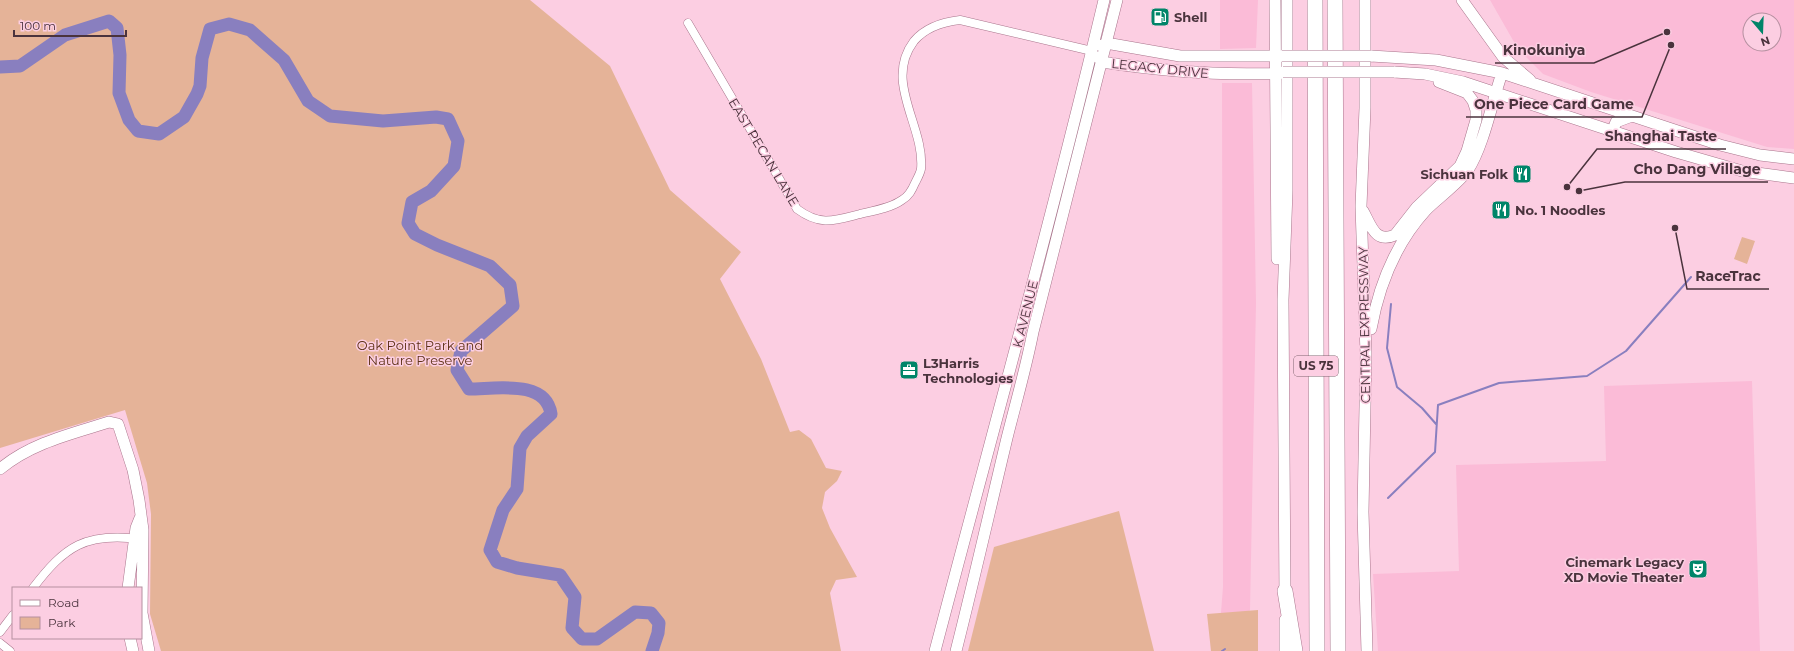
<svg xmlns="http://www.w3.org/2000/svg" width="1794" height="651" viewBox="0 0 1794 651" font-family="Montserrat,sans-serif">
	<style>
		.built { fill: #fbbbd7; fill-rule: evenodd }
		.green { fill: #e5b398 }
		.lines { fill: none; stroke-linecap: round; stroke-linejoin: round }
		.stream { stroke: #897fbf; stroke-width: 2 }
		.river { stroke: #897fbf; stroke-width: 13 }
		.street-casing { stroke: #a9758c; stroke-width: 9 }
		.secondary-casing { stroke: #a9758c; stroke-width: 12 }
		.highway-casing { stroke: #a9758c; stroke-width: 16 }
		.street { stroke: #fff; stroke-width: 8 }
		.secondary { stroke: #fff; stroke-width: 11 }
		.highway { stroke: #fff; stroke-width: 15 }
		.secondary-bridge-casing { stroke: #a9758c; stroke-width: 12; stroke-linecap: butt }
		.secondary-bridge { stroke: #fff; stroke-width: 11 }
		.labels { text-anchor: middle; stroke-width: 3; stroke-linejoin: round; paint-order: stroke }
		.shield { fill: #fccee2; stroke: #7f626e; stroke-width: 1 }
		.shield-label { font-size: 12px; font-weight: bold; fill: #4a333d }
		.poi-label { font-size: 13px; font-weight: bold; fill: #4a333d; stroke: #fccee2; text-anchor: start }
		.street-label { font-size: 13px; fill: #4a333d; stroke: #fccee2 }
		.park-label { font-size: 13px; fill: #5d3115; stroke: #fccee2 }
		.leader { fill: none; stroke: #4a333d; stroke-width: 1.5 }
		.callout-dot { fill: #4a333d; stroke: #fccee2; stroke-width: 1.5 }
		.callout-label { font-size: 14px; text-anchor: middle; font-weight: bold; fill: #4a333d; stroke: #fccee2; stroke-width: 3; stroke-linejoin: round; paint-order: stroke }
	</style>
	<rect width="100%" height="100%" fill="#fccee2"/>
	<path class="built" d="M 1220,0 L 1258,0 L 1256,48 L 1220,49 Z
		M 1490,0 L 1794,0 L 1794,149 L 1767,147 L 1591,92 L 1543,74 L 1518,49 ZM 1750,20 L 1774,20 L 1774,44 L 1750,44 Z
		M 1222,83 L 1252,83 L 1256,303 L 1250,610 L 1218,651 L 1223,587 Z
		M 1752,381 L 1760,651 L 1378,651 L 1373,574 L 1459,571 L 1456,465 L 1606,461 L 1604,386 Z"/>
	<path class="green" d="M 0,0 L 530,0 L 610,66 L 670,190 L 741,252 L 720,279 L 761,359 L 790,432 L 799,430 L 811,439 L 826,468 L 842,471 L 837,481 L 825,492 L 822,508 L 830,528 L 857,577 L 836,580 L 830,593 L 841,651 L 161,651 L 150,614 L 151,514 L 147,483 L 125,410 L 0,448 Z
		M 1742,237 L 1755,241 L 1747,264 L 1734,259 Z
		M 1119,511 L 1154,651 L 968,651 L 994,547 Z
		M 1258,610 L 1258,651 L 1211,651 L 1207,614 Z"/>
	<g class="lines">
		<path class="stream" d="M 1391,304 L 1387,348 L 1397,387 L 1422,408 L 1436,424
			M 1388,498 L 1435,452 L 1438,405 L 1499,383 L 1587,376 L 1626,351 L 1691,277
			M 1222,651 L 1225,649"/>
		<path class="river" d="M 0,67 L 20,66 L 65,35 L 109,21 L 117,28 L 120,55 L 119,93 L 129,120 L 138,131 L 159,134 L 184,117 L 197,94 L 200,86 L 202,58 L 210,29 L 229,24 L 250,30 L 284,60 L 308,101 L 330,116 L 383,121 L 436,117 L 448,119 L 458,141 L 454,166 L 431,191 L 412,202 L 408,223 L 415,234 L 437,245 L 490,266 L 510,285 L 513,306 L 461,351 L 457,370 L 469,389 C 496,389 546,379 551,414 L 527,436 L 520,448 L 517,489 L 503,510 L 490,550 L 497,562 L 517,568 L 560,575 L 575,597 L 572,628 L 582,639 L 597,639 L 635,612 L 651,613 L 659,623 L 658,633 L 652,651"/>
		<g class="street-casing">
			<path id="street" d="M 688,23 L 797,209 C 820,226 833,221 860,214 C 873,211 891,208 902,200 C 909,196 912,190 915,183 C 917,179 920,174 921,169 C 925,126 883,82 914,41 C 926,27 942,22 960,20 L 1092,51
				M 33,588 C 65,546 86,532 140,539
				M 0,632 L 13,615
				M 0,643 L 10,651"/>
		</g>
		<g class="secondary-casing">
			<path id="secondary" d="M 1275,0 L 1277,259
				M 1365,0 L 1365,108 L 1361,206 L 1366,354 L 1363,512 L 1367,651
				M 1462,0 L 1503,57 L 1530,80
				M 1101,46 L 1106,43 L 1180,56 L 1282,56
				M 1371,56 L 1436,60 L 1502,73 L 1720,145 L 1760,155 L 1794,159
				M 1098,57 L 1102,62 C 1161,71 1221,76 1282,73
				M 1394,72 L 1425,74 L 1463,82 L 1676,152 L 1742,171 L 1794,178
				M 1612,132 L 1616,122 L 1632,116
				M 1363,211 C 1371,225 1375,244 1395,235 L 1417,207 L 1460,166 L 1467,151 L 1476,120 L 1476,110 L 1473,101 L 1467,93 L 1439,82
				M 1371,329 C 1379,285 1395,244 1426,210 C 1437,199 1460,182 1468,170 C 1484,145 1492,102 1502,73
				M 0,469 C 31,443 71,434 109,422 L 118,424 L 133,470 L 139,500 L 143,530 L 142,613 L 149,651
				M 128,588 L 136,528 L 140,518
				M 1285,597 L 1283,300 L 1287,191 L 1287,0
				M 130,638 L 133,651
				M 935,651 C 992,434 1052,218 1104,0
				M 956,651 C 974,580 990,509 1007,438 C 1016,402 1026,368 1033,332 L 1117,0
				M 1285,651 L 1285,620"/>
		</g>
		<g class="highway-casing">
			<path id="highway" d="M 1315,0 L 1317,651
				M 1335,0 L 1338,651
				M 1285,591 L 1295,651"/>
		</g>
		<use href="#street" class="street"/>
		<use href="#secondary" class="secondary"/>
		<use href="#highway" class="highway"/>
		<g class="secondary-bridge-casing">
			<path id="secondary-bridge" d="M 1282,56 L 1371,56
				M 1283,72 L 1394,72"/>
		</g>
		<use href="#secondary-bridge" class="secondary-bridge"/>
	</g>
	<defs>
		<g id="fuel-square" transform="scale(1)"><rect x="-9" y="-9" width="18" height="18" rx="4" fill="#008569" stroke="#fccee2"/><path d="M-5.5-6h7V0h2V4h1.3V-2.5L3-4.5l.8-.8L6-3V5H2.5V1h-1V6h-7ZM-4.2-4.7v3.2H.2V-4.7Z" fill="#fff"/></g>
		<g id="restaurant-square" transform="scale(1)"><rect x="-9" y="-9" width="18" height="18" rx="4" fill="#008569" stroke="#fccee2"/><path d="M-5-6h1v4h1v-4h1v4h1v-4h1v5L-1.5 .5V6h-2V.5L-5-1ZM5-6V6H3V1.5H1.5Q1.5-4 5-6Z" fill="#fff"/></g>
		<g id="office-square" transform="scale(1)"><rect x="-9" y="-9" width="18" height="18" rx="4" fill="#008569" stroke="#fccee2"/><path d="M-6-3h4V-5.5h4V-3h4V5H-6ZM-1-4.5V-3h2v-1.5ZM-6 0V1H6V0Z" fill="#fff"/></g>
		<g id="theatre-square" transform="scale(1)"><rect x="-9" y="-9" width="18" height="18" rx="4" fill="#008569" stroke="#fccee2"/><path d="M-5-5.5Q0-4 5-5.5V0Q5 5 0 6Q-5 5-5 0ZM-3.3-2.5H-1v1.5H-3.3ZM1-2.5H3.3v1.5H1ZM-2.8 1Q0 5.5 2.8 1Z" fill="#fff"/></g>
	</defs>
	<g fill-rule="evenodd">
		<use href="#fuel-square" x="1160" y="17"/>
		<use href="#restaurant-square" x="1522" y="174"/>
		<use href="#restaurant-square" x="1501" y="210"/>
		<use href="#office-square" x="909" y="370"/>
		<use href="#theatre-square" x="1698" y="569"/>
	</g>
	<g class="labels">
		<rect class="shield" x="1294" y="356" width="44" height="20" rx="3"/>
		<g class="shield-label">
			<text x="1316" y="370">US 75</text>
		</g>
		<g class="poi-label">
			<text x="1174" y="22">Shell</text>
			<text x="1508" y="179" text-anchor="end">Sichuan Folk</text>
			<text x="1515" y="215">No. 1 Noodles</text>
			<text x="923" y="368">L3Harris<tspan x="923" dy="15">Technologies</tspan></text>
			<text x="1684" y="567" text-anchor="end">Cinemark Legacy<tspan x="1684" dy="15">XD Movie Theater</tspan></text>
		</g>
		<g class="street-label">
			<text transform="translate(1160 68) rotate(6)" y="5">LEGACY DRIVE</text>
			<text transform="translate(764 152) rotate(59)" y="5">EAST PECAN LANE</text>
			<text transform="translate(1025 314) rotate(-76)" y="5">K AVENUE</text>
			<text transform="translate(1364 325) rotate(-91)" y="5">CENTRAL EXPRESSWAY</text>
		</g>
		<g class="park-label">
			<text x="420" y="350">Oak Point Park and<tspan x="420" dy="15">Nature Preserve</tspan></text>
		</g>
	</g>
	<path class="leader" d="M1667 32L1594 63H1495M1671 45L1642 117H1466M1567 187L1597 149H1726M1579 191L1625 182H1768M1675 228L1687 289H1769"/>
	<g class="callout-dot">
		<circle cx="1667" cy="32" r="4"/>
		<circle cx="1671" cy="45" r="4"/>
		<circle cx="1567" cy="187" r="4"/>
		<circle cx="1579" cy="191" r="4"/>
		<circle cx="1675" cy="228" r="4"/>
	</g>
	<g class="callout-label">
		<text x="1544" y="55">Kinokuniya</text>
		<text x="1554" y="109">One Piece Card Game</text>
		<text x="1661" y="141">Shanghai Taste</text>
		<text x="1697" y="174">Cho Dang Village</text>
		<text x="1728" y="281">RaceTrac</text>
	</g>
	<rect x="12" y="587" width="130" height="52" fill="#fccee2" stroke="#b590a0"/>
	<rect x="20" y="600" width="20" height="6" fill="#ffffff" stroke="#b590a0"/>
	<text x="48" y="607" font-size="12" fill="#4a333d">Road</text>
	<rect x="20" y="617" width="20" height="12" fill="#e5b398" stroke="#b590a0"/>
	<text x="48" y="627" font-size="12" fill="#4a333d">Park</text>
	<g transform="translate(1762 32) rotate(161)"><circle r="19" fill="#fccee2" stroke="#b590a0"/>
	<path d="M0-3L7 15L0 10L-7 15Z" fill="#008569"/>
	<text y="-6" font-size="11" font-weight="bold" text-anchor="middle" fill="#4a333d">N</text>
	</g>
	<path d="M14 30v6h112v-6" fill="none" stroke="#4a333d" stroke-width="2"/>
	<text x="20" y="30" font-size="12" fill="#4a333d" stroke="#fccee2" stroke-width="3" paint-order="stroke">100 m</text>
</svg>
